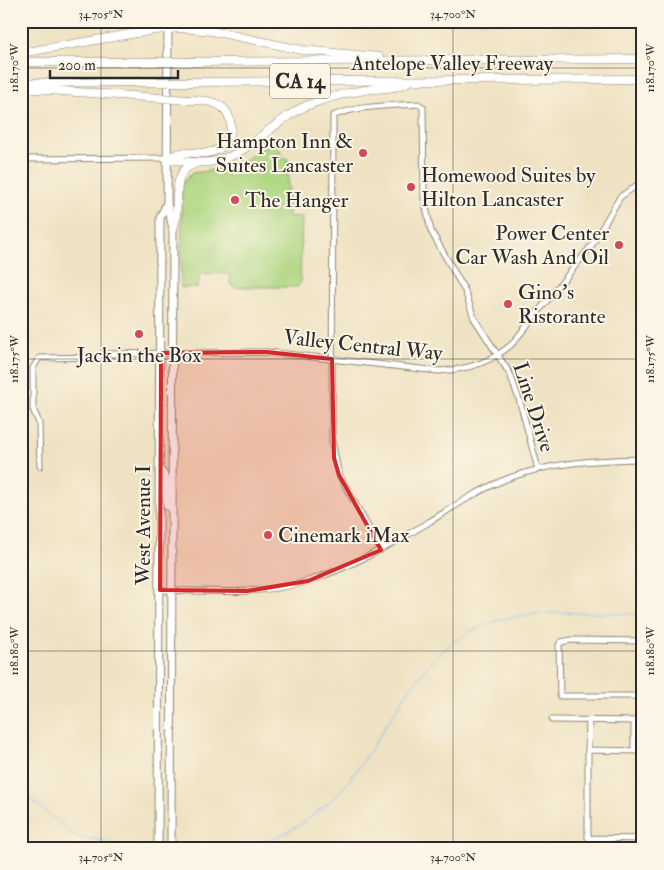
<svg xmlns="http://www.w3.org/2000/svg" width="664" height="870" viewBox="0 0 664 870" font-family="'IM FELL Double Pica',serif">
	<style>
		.green { fill: #aed782; stroke: #6c8156 }
		.lines { fill: none; stroke-linecap: round; stroke-linejoin: round }
		.stream { stroke: #84bbf4; stroke-width: 1 }
		.minor-casing { stroke: #8d8676; stroke-width: 7 }
		.major-casing { stroke: #8d8676; stroke-width: 9 }
		.highway-casing { stroke: #8d8676; stroke-width: 9 }
		.minor { stroke: #fff; stroke-width: 5 }
		.major { stroke: #fff; stroke-width: 7 }
		.highway { stroke: #fff; stroke-width: 8 }
		.highway-bridge-casing { stroke: #8d8676; stroke-width: 9; stroke-linecap: butt }
		.highway-bridge { stroke: #fff; stroke-width: 8 }
		.marked { fill: #d62828; fill-opacity: 0.2; stroke: #d62828; stroke-width: 4; stroke-linejoin: round }
		.ticks { fill: none; stroke: #2b2b2b; stroke-width: 1; stroke-opacity: 0.45 }
		.poi-dot { fill: #d1495b; stroke: #fcf5e5; stroke-width: 2 }
		.labels { text-anchor: middle; stroke-width: 4; stroke-linejoin: round; paint-order: stroke }
		.shield { fill: #fcf5e5; stroke: #6a6863; stroke-width: 1 }
		.shield-label { font-size: 20px; font-weight: bold; fill: #2b2b2b }
		.street-label { font-size: 21px; fill: #2b2b2b; stroke: #fcf5e5 }
		.poi-label { font-size: 21px; fill: #2b2b2b; stroke: #fcf5e5; text-anchor: start }
		.neatline { fill: none; stroke: #2b2b2b; stroke-width: 2 }
		.ticks-label { font-size: 12px; text-anchor: middle; fill: #2b2b2b }
	</style>
	<rect width="100%" height="100%" fill="#fcf5e5"/>
	<filter id="ink" filterUnits="userSpaceOnUse"><feTurbulence type="fractalNoise" baseFrequency=".02" numOctaves="2"/><feDisplacementMap in="SourceGraphic" scale="10" xChannelSelector="R" yChannelSelector="G"/><feConvolveMatrix kernelMatrix="1 2 1 2 8 2 1 2 1" color-interpolation-filters="sRGB"/></filter>
	<filter id="wash" filterUnits="userSpaceOnUse"><feTurbulence type="fractalNoise" baseFrequency=".0096" numOctaves="4" result="noise"/><feDisplacementMap in="SourceGraphic" scale="20" xChannelSelector="R" yChannelSelector="G"/><feGaussianBlur stdDeviation="1.12" result="paint"/><feColorMatrix in="noise" values="0 0 0 0 0 0 0 0 0 0 0 0 0 0 0 0 0 1.4 0 .05"/><feComposite in="paint" operator="in"/></filter>
	<g filter="url(#wash)">
		<rect width="100%" height="100%" fill="#efe2c2"/>
		<path class="green" d="M 276,139 L 282,157 L 288,159 L 288,216 L 302,217 L 300,284 L 297,287 L 235,287 L 230,284 L 230,274 L 200,273 L 198,287 L 181,288 L 182,184 L 192,173 C 233,169 243,162 276,139 Z"/>
		<g class="lines">
			<path class="stream" d="M 417,21 L 643,23
				M 21,792 L 77,837 L 102,840 L 125,849
				M 242,849 C 283,839 320,816 346,784 C 394,726 417,644 496,621 C 540,608 597,614 643,614"/>
		</g>
	</g>
	<g filter="url(#ink)">
		<g class="lines">
			<g class="minor-casing">
				<path id="minor" d="M 21,159 L 167,158
					M 40,466 L 39,423 L 33,409 L 33,368 L 39,358 L 102,357 L 105,354 L 267,352 L 439,371 C 466,370 491,363 512,344 L 592,245 L 620,197 L 643,181
					M 381,550 L 339,475 L 332,441 L 333,116 C 359,105 389,106 418,104 L 423,107 L 424,198 L 431,231 L 465,291 L 474,318 L 510,374 L 520,402 L 538,469
					M 160,590 C 210,591 262,596 311,580 C 353,566 391,545 429,522 C 455,506 480,489 509,478 C 553,462 596,460 643,459
					M 643,641 L 571,640 L 561,642 L 559,645 L 560,696 L 643,696
					M 552,720 L 643,721
					M 634,721 L 634,751
					M 588,750 L 589,721
					M 643,751 L 588,750 L 588,838 L 643,839"/>
			</g>
			<g class="major-casing">
				<path id="major" d="M 168,21 L 167,203 L 173,229 L 171,849
					M 162,472 L 165,477 L 167,506 L 172,508
					M 158,849 L 160,218 L 167,203"/>
			</g>
			<g class="highway-casing">
				<path id="highway" d="M 21,53 L 154,30 L 183,28 L 212,31 L 302,50 L 379,57
					M 21,62 L 148,62
					M 187,62 L 643,59
					M 188,82 L 643,79
					M 21,83 L 146,82
					M 21,88 L 146,97
					M 167,158 C 184,162 206,165 223,159 C 252,150 276,119 306,106 C 325,98 345,93 365,90 C 380,88 395,89 409,82
					M 167,158 C 172,156 177,154 182,153 C 193,152 206,156 217,150 C 234,142 236,115 219,105 C 210,100 198,100 188,100
					M 173,229 C 182,207 168,171 195,164"/>
			</g>
			<use href="#minor" class="minor"/>
			<use href="#major" class="major"/>
			<use href="#highway" class="highway"/>
			<g class="highway-bridge-casing">
				<path id="highway-bridge" d="M 148,62 L 187,62
					M 146,82 L 188,82
					M 146,97 L 188,100"/>
			</g>
			<use href="#highway-bridge" class="highway-bridge"/>
		</g>
	</g>
	<path class="marked" d="M 267,352 L 332,359 L 334,458 L 339,475 L 381,550 L 308,581 L 247,591 L 160,590 L 161,353 Z"/>
	<path class="ticks" d="M 101,21 L 101,849M 453,21 L 453,849M 21,68 L 643,68M 21,359 L 643,359M 21,651 L 643,651"/>
	<g class="poi-dot">
		<circle cx="363" cy="153" r="5"/>
		<circle cx="411" cy="187" r="5"/>
		<circle cx="235" cy="200" r="5"/>
		<circle cx="619" cy="245" r="5"/>
		<circle cx="508" cy="304" r="5"/>
		<circle cx="139" cy="334" r="5"/>
		<circle cx="268" cy="535" r="5"/>
	</g>
	<g class="labels">
		<rect class="shield" x="270" y="63.5" width="60" height="35" rx="4"/>
		<g class="shield-label">
			<text x="300" y="88">CA 14</text>
		</g>
		<g class="street-label">
			<text x="452" y="70">Antelope Valley Freeway</text>
			<text transform="translate(363 345) rotate(6)" y="7">Valley Central Way</text>
			<text transform="translate(534 407) rotate(72)" y="7">Line Drive</text>
			<text transform="translate(143 525) rotate(-90)" y="7">West Avenue I</text>
		</g>
		<g class="poi-label">
			<text x="353" y="148" text-anchor="end">Hampton Inn &amp;<tspan x="353" dy="24">Suites Lancaster</tspan></text>
			<text x="421" y="182">Homewood Suites by<tspan x="421" dy="24">Hilton Lancaster</tspan></text>
			<text x="245" y="207">The Hanger</text>
			<text x="609" y="240" text-anchor="end">Power Center<tspan x="609" dy="24">Car Wash And Oil</tspan></text>
			<text x="518" y="299">Gino's<tspan x="518" dy="24">Ristorante</tspan></text>
			<text x="139" y="362" text-anchor="middle">Jack in the Box</text>
			<text x="278" y="542">Cinemark iMax</text>
		</g>
	</g>
	<rect width="664" height="870" fill="none" stroke="#fcf5e5" stroke-width="55"/>
	<path d="M50 70v8h128v-8" fill="none" stroke="#2b2b2b" stroke-width="2.5"/>
	<text x="58" y="70" font-size="15" fill="#2b2b2b" stroke="#fcf5e5" stroke-width="4" paint-order="stroke">200 m</text>
	<rect x="28" y="28" width="608" height="814" class="neatline"/>
	<g class="ticks-label">
		<text x="101" y="18">34.705°N</text>
		<text x="453" y="18">34.700°N</text>
		<text transform="translate(650 68) rotate(-90)" y="4">118.170°W</text>
		<text transform="translate(14 68) rotate(-90)" y="4">118.170°W</text>
		<text transform="translate(650 359) rotate(-90)" y="4">118.175°W</text>
		<text transform="translate(14 359) rotate(-90)" y="4">118.175°W</text>
		<text transform="translate(650 651) rotate(-90)" y="4">118.180°W</text>
		<text transform="translate(14 651) rotate(-90)" y="4">118.180°W</text>
		<text x="101" y="861">34.705°N</text>
		<text x="453" y="861">34.700°N</text>
	</g>
</svg>
